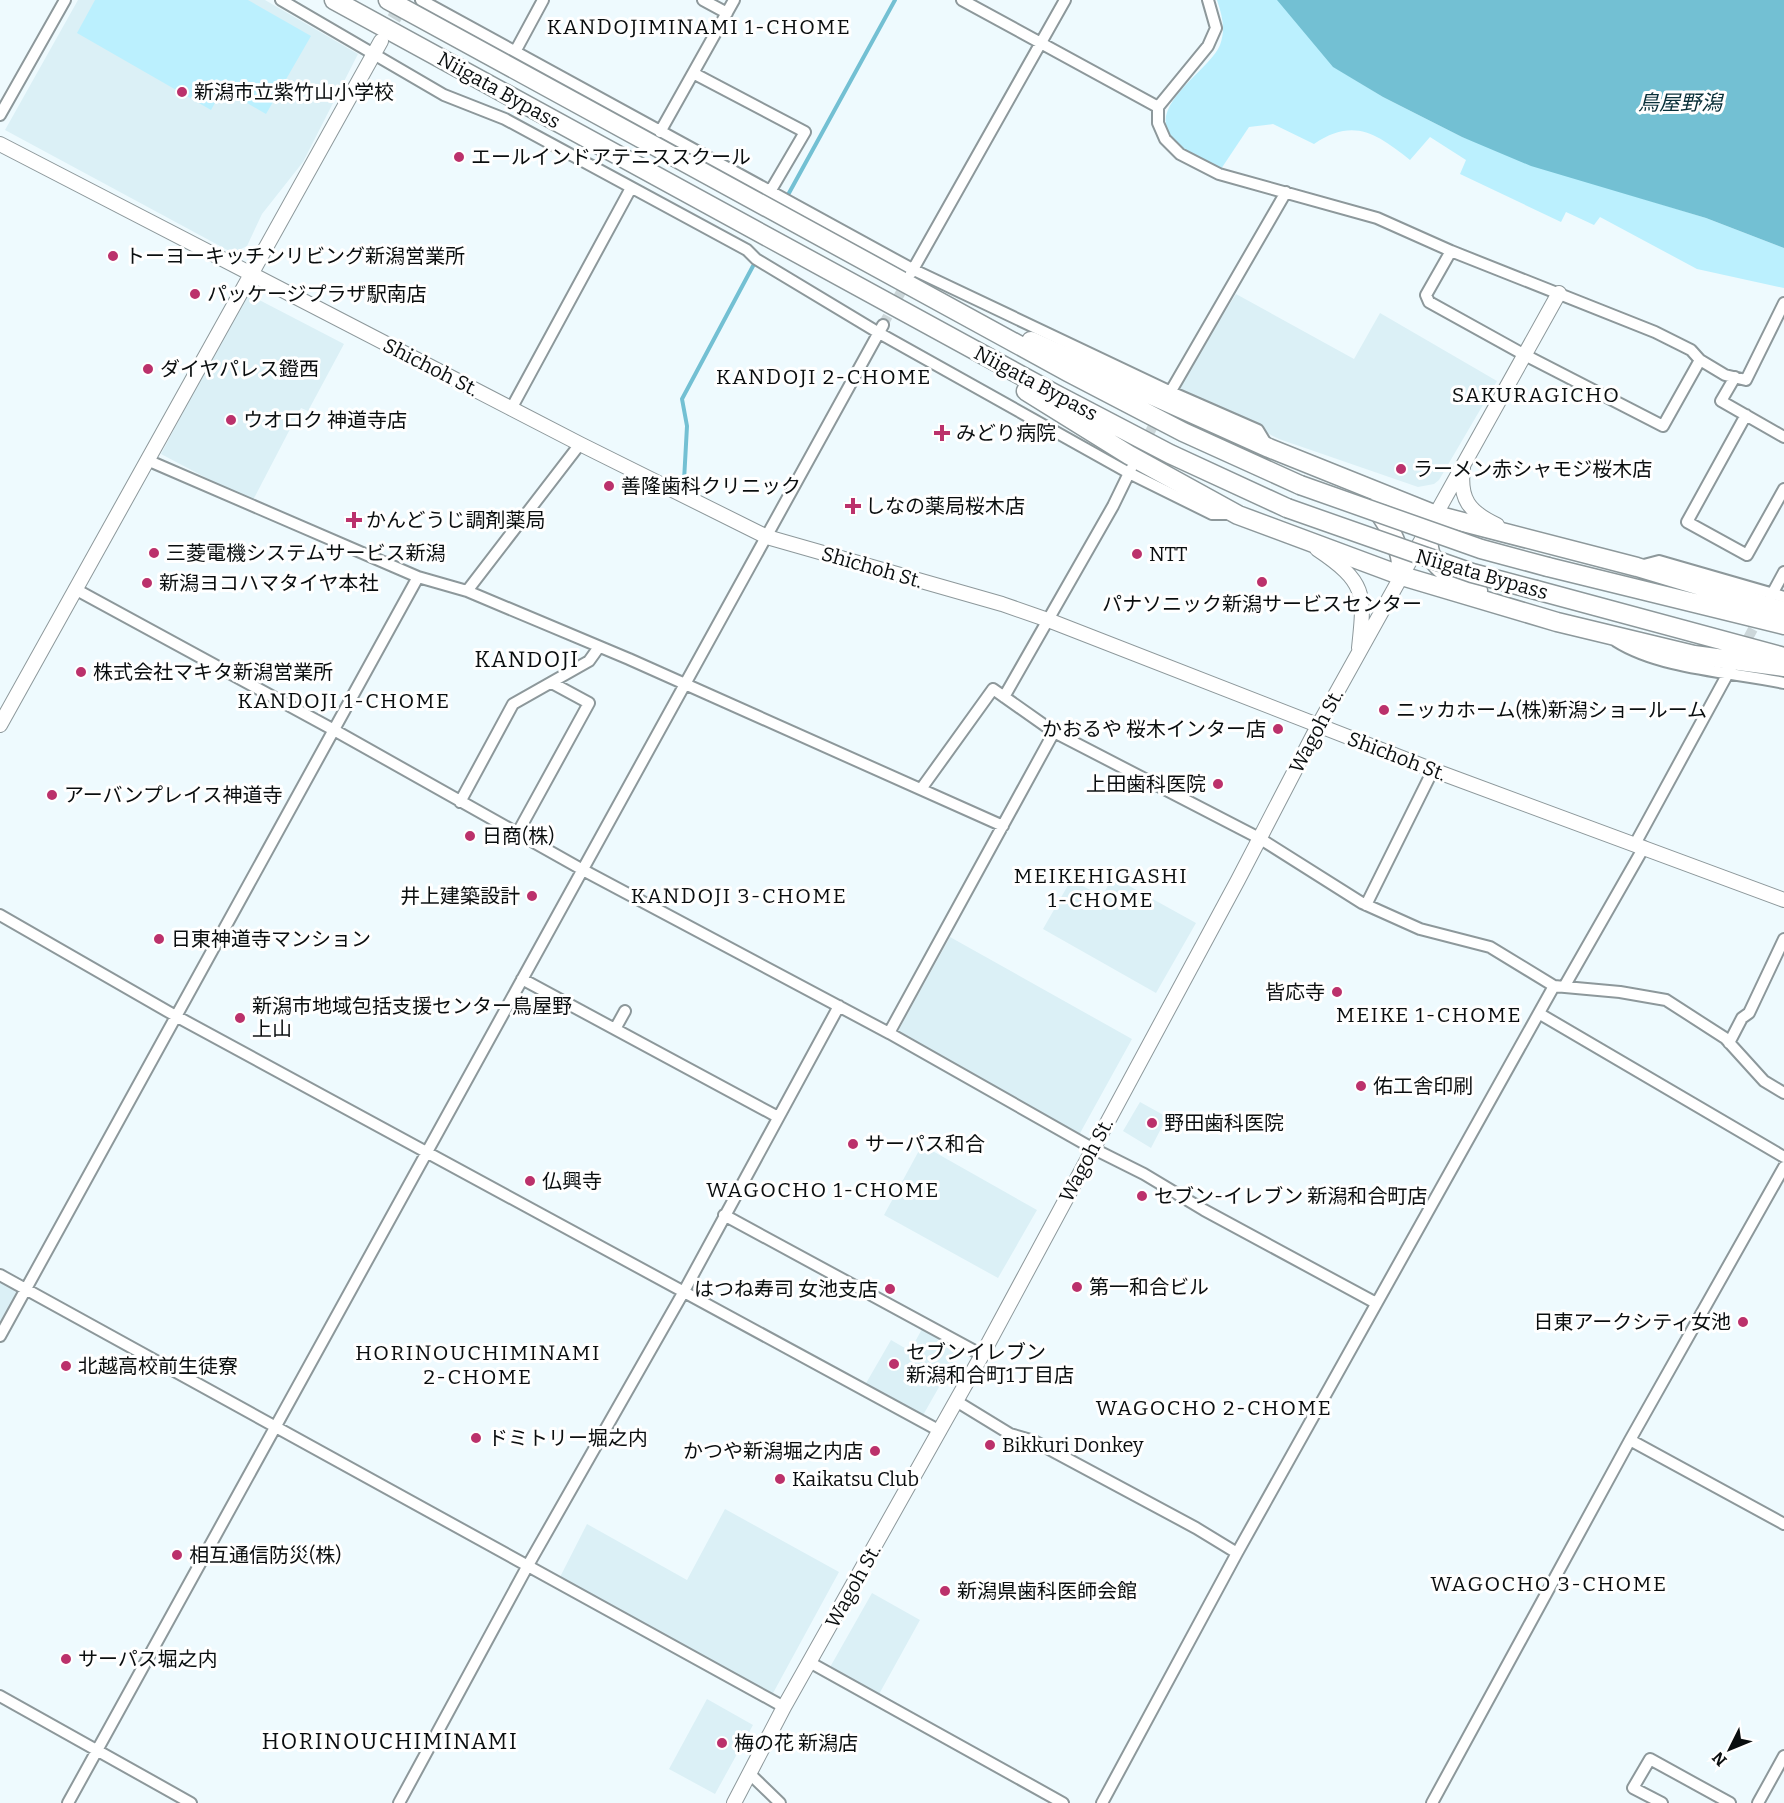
<svg xmlns="http://www.w3.org/2000/svg" width="1784" height="1803" viewBox="0 0 1784 1803" font-family="Bitter,'Noto Sans JP',serif">
	<style>
		.built { fill: #dbf0f6 }
		.green { fill: #bbf0fe }
		.water { fill: #73c0d3 }
		.lines { fill: none; stroke-linecap: round; stroke-linejoin: round }
		.stream { stroke: #73c0d3; stroke-width: 4 }
		.street-tunnel { stroke: #ccd7da; stroke-width: 10; stroke-dasharray: 10 5; stroke-linecap: butt }
		.secondary-tunnel { stroke: #ccd7da; stroke-width: 14; stroke-dasharray: 14 7; stroke-linecap: butt }
		.street-casing { stroke: #8d989b; stroke-width: 14 }
		.secondary-casing { stroke: #8d989b; stroke-width: 16 }
		.highway-casing { stroke: #8d989b; stroke-width: 21 }
		.street { stroke: #fff; stroke-width: 10 }
		.secondary { stroke: #fff; stroke-width: 14 }
		.highway { stroke: #fff; stroke-width: 18 }
		.highway-bridge-casing { stroke: #8d989b; stroke-width: 21; stroke-linecap: butt }
		.highway-bridge { stroke: #fff; stroke-width: 18 }
		.poi-dot { fill: #bb316b; stroke: #fff; stroke-width: 2 }
		.labels { text-anchor: middle; stroke-width: 6; stroke-linejoin: round; paint-order: stroke }
		.street-label { font-size: 20px; fill: #0a0e0f; stroke: #fff }
		.poi-label { font-size: 20px; fill: #0a0e0f; stroke: #fff; text-anchor: start }
		.neighbourhood-label { font-size: 21px; letter-spacing: 1.5px; fill: #0a0e0f; stroke: #fff }
		.water-label { font-size: 21px; font-style: italic; fill: #072e37; stroke: #fff }
		.quarter-label { font-size: 22px; letter-spacing: 1.5px; fill: #0a0e0f; stroke: #fff }
	</style>
	<rect width="100%" height="100%" fill="#eefafe"/>
	<path class="built" d="M 78,0 L 265,0 L 358,54 L 303,162 L 262,214 L 247,246 L 233,253 L 5,130 Z
		M 246,293 L 344,344 L 308,411 L 301,408 L 252,502 L 161,454 Z
		M 1236,294 L 1354,359 L 1380,313 L 1497,381 L 1439,480 L 1434,484 L 1418,487 L 1279,439 L 1177,388 Z
		M 1113,877 L 1196,923 L 1156,993 L 1043,929 L 1071,880 L 1102,896 Z
		M 950,937 L 1132,1039 L 1079,1135 L 897,1033 Z
		M 1140,1102 L 1167,1117 L 1151,1148 L 1123,1131 Z
		M 922,1145 L 1037,1210 L 998,1278 L 884,1215 Z
		M 0,1281 L 19,1291 L 0,1325 Z
		M 922,1329 L 960,1350 L 922,1417 L 865,1385 L 891,1340 L 910,1351 Z
		M 725,1509 L 839,1572 L 772,1695 L 559,1579 L 587,1524 L 687,1580 Z
		M 872,1593 L 920,1620 L 878,1696 L 829,1669 Z
		M 707,1699 L 753,1725 L 715,1794 L 669,1769 Z"/>
	<path class="green" d="M 95,0 L 248,0 L 311,36 L 266,114 L 223,89 L 211,110 L 77,33 Z
		M 1217,0 L 1278,0 L 1334,67 L 1383,97 L 1462,137 L 1585,181 L 1706,218 L 1784,248 L 1784,288 L 1697,269 L 1600,217 L 1594,225 L 1566,212 L 1561,222 L 1460,174 L 1466,160 L 1430,137 L 1410,160 C 1377,134 1354,117 1314,144 L 1273,124 L 1249,127 L 1221,169 C 1205,160 1182,152 1171,136 C 1147,105 1210,70 1220,45 C 1226,29 1222,15 1217,0 Z"/>
	<path class="water" d="M 1277,0 L 1784,0 L 1784,248 L 1706,218 L 1531,166 L 1462,137 L 1383,97 L 1333,67 Z"/>
	<g class="lines">
		<path class="stream" d="M 789,193 L 895,0
			M 684,481 L 687,426 L 682,399 L 753,266"/>
		<path class="street-tunnel" d="M 883,325 L 908,279
			M 1134,462 L 1159,415
			M 1741,651 L 1761,614"/>
		<path class="secondary-tunnel" d="M 383,37 L 405,0"/>
		<g class="street-casing">
			<path id="street" d="M 281,0 L 444,95 L 505,119 L 747,250 L 756,259 L 879,333 L 1129,473 L 1212,514 L 1230,514
				M 421,0 L 914,270 L 1171,392 L 1258,430 L 1267,445
				M 703,0 L 727,13
				M 962,0 L 1158,107
				M 1208,0 L 1216,28 L 1208,46 L 1158,107 L 1158,123 L 1165,139 L 1180,154 L 1219,174 L 1377,218 L 1451,251 L 1655,332 L 1691,350 L 1700,360 L 1725,375 L 1746,380 L 1784,303
				M 516,50 L 543,0
				M 693,73 L 805,132 L 771,190
				M 0,115 L 65,0
				M 660,132 L 734,0
				M 1451,251 L 1426,295 L 1429,302 L 1523,354 L 1663,426 L 1700,360
				M 911,273 L 1065,0
				M 1735,377 L 1721,401 L 1784,437
				M 1168,396 L 1286,192
				M 511,409 L 631,188
				M 1746,415 L 1687,522 L 1747,555 L 1784,489
				M 147,460 L 418,577 L 467,591 L 629,659 L 1003,826
				M 1640,566 L 1659,561 L 1784,597
				M 75,589 L 334,730 L 583,870 L 889,1033 L 1092,1148 L 1144,1174 L 1204,1210 L 1376,1303
				M 467,591 L 580,444
				M 1771,596 L 1784,572
				M 1616,641 C 1660,669 1732,672 1784,683
				M 1004,697 L 1113,506 L 1131,469
				M 921,789 L 993,689 L 1054,732 L 1259,838 L 1362,903 L 1420,929 L 1490,947 L 1554,986 L 1620,992 L 1666,1000 L 1725,1038 L 1764,1081 L 1784,1093
				M 460,802 L 513,704 L 589,661 L 599,647
				M 517,834 L 589,703 L 552,683
				M 1635,844 L 1732,666
				M 1366,905 L 1433,770
				M 0,915 L 174,1015 L 940,1431
				M 522,979 L 778,1117
				M 1564,987 L 1644,847
				M 1540,1014 L 1784,1157
				M 615,1029 L 625,1011
				M 889,1033 L 1054,732
				M 1729,1043 L 1742,1018 L 1749,1013 L 1784,939
				M 724,1215 L 982,1355
				M 0,1275 L 784,1707
				M 0,1336 L 418,577
				M 956,1401 L 1010,1434 L 1034,1441 L 1196,1528 L 1237,1553
				M 1630,1440 L 1784,1524
				M 811,1663 L 1063,1803
				M 0,1696 L 191,1803
				M 750,1774 L 780,1803
				M 68,1803 L 883,325
				M 399,1803 L 527,1567 L 683,1293 L 839,1006
				M 1102,1803 L 1237,1553 L 1554,986
				M 1432,1803 L 1630,1440 L 1784,1167
				M 1662,1803 L 1633,1788 L 1650,1759 L 1730,1803
				M 1758,1803 L 1784,1756"/>
		</g>
		<g class="secondary-casing">
			<path id="secondary" d="M 0,144 L 580,444 L 767,537 L 1002,604 L 1048,620 L 1433,770 L 1784,900
				M 1463,468 C 1459,499 1469,512 1497,525
				M 1317,549 C 1366,582 1365,593 1359,648
				M 0,725 L 381,41
				M 734,1803 L 784,1707 L 982,1355 L 1238,880 L 1318,726 L 1559,293"/>
		</g>
		<g class="highway-casing">
			<path id="highway" d="M 334,0 L 1055,394 L 1170,454 L 1287,508
				M 388,0 L 1068,372 L 1183,432 L 1300,485
				M 1031,341 L 1269,448 L 1436,515 L 1637,567 L 1784,611
				M 1026,391 L 1129,455 L 1238,515 L 1402,576 L 1557,622 L 1694,655 L 1784,667
				M 1375,507 C 1391,529 1402,548 1402,576
				M 1435,517 C 1415,561 1444,573 1478,591
				M 1548,567 L 1784,625
				M 1536,590 L 1784,657"/>
		</g>
		<use href="#street" class="street"/>
		<use href="#secondary" class="secondary"/>
		<use href="#highway" class="highway"/>
		<g class="highway-bridge-casing">
			<path id="highway-bridge" d="M 1300,485 L 1481,549 L 1548,567
				M 1287,508 L 1472,573 L 1536,590"/>
		</g>
		<use href="#highway-bridge" class="highway-bridge"/>
	</g>
	<g class="poi-dot">
		<circle cx="182" cy="92" r="6"/>
		<circle cx="459" cy="157" r="6"/>
		<circle cx="113" cy="256" r="6"/>
		<circle cx="195" cy="294" r="6"/>
		<circle cx="148" cy="369" r="6"/>
		<circle cx="231" cy="420" r="6"/>
		<path d="M939 424h6v6h6v6h-6v6h-6v-6h-6v-6h6z"/>
		<circle cx="1401" cy="469" r="6"/>
		<circle cx="609" cy="486" r="6"/>
		<path d="M850 497h6v6h6v6h-6v6h-6v-6h-6v-6h6z"/>
		<path d="M351 511h6v6h6v6h-6v6h-6v-6h-6v-6h6z"/>
		<circle cx="154" cy="553" r="6"/>
		<circle cx="1137" cy="554" r="6"/>
		<circle cx="1262" cy="582" r="6"/>
		<circle cx="147" cy="583" r="6"/>
		<circle cx="81" cy="672" r="6"/>
		<circle cx="1384" cy="710" r="6"/>
		<circle cx="1278" cy="729" r="6"/>
		<circle cx="1218" cy="784" r="6"/>
		<circle cx="52" cy="795" r="6"/>
		<circle cx="470" cy="836" r="6"/>
		<circle cx="532" cy="896" r="6"/>
		<circle cx="159" cy="939" r="6"/>
		<circle cx="1337" cy="992" r="6"/>
		<circle cx="240" cy="1018" r="6"/>
		<circle cx="1361" cy="1086" r="6"/>
		<circle cx="1152" cy="1123" r="6"/>
		<circle cx="853" cy="1144" r="6"/>
		<circle cx="530" cy="1181" r="6"/>
		<circle cx="1142" cy="1196" r="6"/>
		<circle cx="1077" cy="1287" r="6"/>
		<circle cx="890" cy="1289" r="6"/>
		<circle cx="1743" cy="1322" r="6"/>
		<circle cx="894" cy="1364" r="6"/>
		<circle cx="66" cy="1366" r="6"/>
		<circle cx="476" cy="1438" r="6"/>
		<circle cx="990" cy="1445" r="6"/>
		<circle cx="875" cy="1451" r="6"/>
		<circle cx="780" cy="1479" r="6"/>
		<circle cx="177" cy="1555" r="6"/>
		<circle cx="945" cy="1591" r="6"/>
		<circle cx="66" cy="1659" r="6"/>
		<circle cx="722" cy="1743" r="6"/>
	</g>
	<g class="labels">
		<g class="street-label">
			<text transform="translate(499 90) rotate(29)" y="7">Niigata Bypass</text>
			<text transform="translate(431 367) rotate(27)" y="7">Shichoh St.</text>
			<text transform="translate(1036 383) rotate(28)" y="7">Niigata Bypass</text>
			<text transform="translate(872 567) rotate(16)" y="7">Shichoh St.</text>
			<text transform="translate(1482 574) rotate(16)" y="7">Niigata Bypass</text>
			<text transform="translate(1316 731) rotate(-62)" y="7">Wagoh St.</text>
			<text transform="translate(1397 756) rotate(21)" y="7">Shichoh St.</text>
			<text transform="translate(1086 1160) rotate(-62)" y="7">Wagoh St.</text>
			<text transform="translate(853 1586) rotate(-61)" y="7">Wagoh St.</text>
		</g>
		<g class="poi-label">
			<text x="194" y="99">新潟市立紫竹山小学校</text>
			<text x="471" y="164">エールインドアテニススクール</text>
			<text x="125" y="263">トーヨーキッチンリビング新潟営業所</text>
			<text x="207" y="301">パッケージプラザ駅南店</text>
			<text x="160" y="376">ダイヤパレス鐙西</text>
			<text x="243" y="427">ウオロク 神道寺店</text>
			<text x="956" y="440">みどり病院</text>
			<text x="1413" y="476">ラーメン赤シャモジ桜木店</text>
			<text x="621" y="493">善隆歯科クリニック</text>
			<text x="865" y="513">しなの薬局桜木店</text>
			<text x="366" y="527">かんどうじ調剤薬局</text>
			<text x="166" y="560">三菱電機システムサービス新潟</text>
			<text x="1149" y="561">NTT</text>
			<text x="159" y="590">新潟ヨコハマタイヤ本社</text>
			<text x="1262" y="611" text-anchor="middle">パナソニック新潟サービスセンター</text>
			<text x="93" y="679">株式会社マキタ新潟営業所</text>
			<text x="1396" y="717">ニッカホーム(株)新潟ショールーム</text>
			<text x="1266" y="736" text-anchor="end">かおるや 桜木インター店</text>
			<text x="1206" y="791" text-anchor="end">上田歯科医院</text>
			<text x="64" y="802">アーバンプレイス神道寺</text>
			<text x="482" y="843">日商(株)</text>
			<text x="520" y="903" text-anchor="end">井上建築設計</text>
			<text x="171" y="946">日東神道寺マンション</text>
			<text x="1325" y="999" text-anchor="end">皆応寺</text>
			<text x="252" y="1013">新潟市地域包括支援センター鳥屋野<tspan x="252" dy="23">上山</tspan></text>
			<text x="1373" y="1093">佑工舎印刷</text>
			<text x="1164" y="1130">野田歯科医院</text>
			<text x="865" y="1151">サーパス和合</text>
			<text x="542" y="1188">仏興寺</text>
			<text x="1154" y="1203">セブン-イレブン 新潟和合町店</text>
			<text x="1089" y="1294">第一和合ビル</text>
			<text x="878" y="1296" text-anchor="end">はつね寿司 女池支店</text>
			<text x="1731" y="1329" text-anchor="end">日東アークシティ女池</text>
			<text x="906" y="1359">セブンイレブン<tspan x="906" dy="23">新潟和合町1丁目店</tspan></text>
			<text x="78" y="1373">北越高校前生徒寮</text>
			<text x="488" y="1445">ドミトリー堀之内</text>
			<text x="1002" y="1452">Bikkuri Donkey</text>
			<text x="863" y="1458" text-anchor="end">かつや新潟堀之内店</text>
			<text x="792" y="1486">Kaikatsu Club</text>
			<text x="189" y="1562">相互通信防災(株)</text>
			<text x="957" y="1598">新潟県歯科医師会館</text>
			<text x="78" y="1666">サーパス堀之内</text>
			<text x="734" y="1750">梅の花 新潟店</text>
		</g>
		<g class="neighbourhood-label">
			<text x="699" y="34">KANDOJIMINAMI 1-CHOME</text>
			<text x="824" y="384">KANDOJI 2-CHOME</text>
			<text x="1536" y="402">SAKURAGICHO</text>
			<text x="344" y="708">KANDOJI 1-CHOME</text>
			<text x="1101" y="883">MEIKEHIGASHI<tspan x="1101" dy="24">1-CHOME</tspan></text>
			<text x="739" y="903">KANDOJI 3-CHOME</text>
			<text x="1429" y="1022">MEIKE 1-CHOME</text>
			<text x="823" y="1197">WAGOCHO 1-CHOME</text>
			<text x="478" y="1360">HORINOUCHIMINAMI<tspan x="478" dy="24">2-CHOME</tspan></text>
			<text x="1214" y="1415">WAGOCHO 2-CHOME</text>
			<text x="1549" y="1591">WAGOCHO 3-CHOME</text>
		</g>
		<g class="water-label">
			<text x="1680" y="110">鳥屋野潟</text>
		</g>
		<g class="quarter-label">
			<text x="527" y="667">KANDOJI</text>
			<text x="390" y="1749">HORINOUCHIMINAMI</text>
		</g>
	</g>
	<g transform="translate(1730 1749) rotate(227)" stroke="#ffffff" stroke-width="4.5" paint-order="stroke">
	<path d="M0-4.5L10 22L0 15L-10 22Z" fill="#0a0e0f"/>
	<text y="-9" font-size="16" font-weight="bold" text-anchor="middle" fill="#0a0e0f">N</text>
	</g>
</svg>
